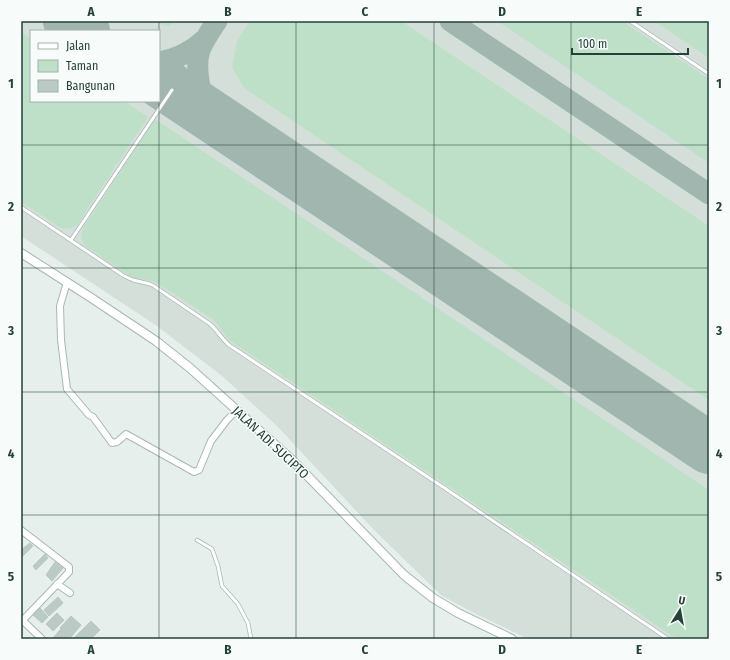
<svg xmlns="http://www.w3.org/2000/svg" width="730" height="660" viewBox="0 0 730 660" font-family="'Fira Sans Condensed',sans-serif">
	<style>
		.built { fill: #d4dfda; fill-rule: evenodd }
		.green { fill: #bfe0c8 }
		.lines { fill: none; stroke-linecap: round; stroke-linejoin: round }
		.taxiway { stroke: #a2b6b0; stroke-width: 21 }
		.runway { stroke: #a2b6b0; stroke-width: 52 }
		.building { fill: #bbcac4; stroke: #b8c9c2 }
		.service-casing { stroke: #a8b8b2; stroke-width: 4.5 }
		.minor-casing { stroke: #a8b8b2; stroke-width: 8 }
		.tertiary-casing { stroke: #a8b8b2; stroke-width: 10 }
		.service { stroke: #fff; stroke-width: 3 }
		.minor { stroke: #fff; stroke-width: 6 }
		.tertiary { stroke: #fff; stroke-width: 8 }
		.grid { fill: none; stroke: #24423a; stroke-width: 1; stroke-opacity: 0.55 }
		.labels { text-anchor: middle; stroke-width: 3; stroke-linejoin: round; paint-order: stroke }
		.street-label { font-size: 13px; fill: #24423a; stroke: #f7fbf9 }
		.neatline { fill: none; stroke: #24423a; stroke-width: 1.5 }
		.grid-label { font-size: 13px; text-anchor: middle; font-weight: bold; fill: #24423a }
	</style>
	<rect width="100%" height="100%" fill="#e6efeb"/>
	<path class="built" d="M 21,21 L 709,21 L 709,639 L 528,639 L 470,611 L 441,595 L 375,531 L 277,426 L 222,376 L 157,326 L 21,236 ZM 31,31 L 159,31 L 159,101 L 31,101 Z"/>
	<path class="green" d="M 147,21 L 176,21 L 169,26 Z
		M 250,21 L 401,21 L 709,226 L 709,400 L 244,88 L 232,67 L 237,41 Z
		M 497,21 L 622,21 L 709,79 L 709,163 Z
		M 654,21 L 709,21 L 709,58 Z
		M 21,32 L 31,39 L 31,101 L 124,101 L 148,117 L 77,225 L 69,229 L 61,228 L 21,202 Z
		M 155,119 L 709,490 L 709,639 L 677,639 L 229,340 L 214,320 L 154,281 L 132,278 L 84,245 L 81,236 L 83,228 Z"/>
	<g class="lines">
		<path class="taxiway" d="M 217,21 C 211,30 204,40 200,50 C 195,65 199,92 207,105 C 211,111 218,118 223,124
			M 450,21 L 709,194
			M 159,62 C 177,59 191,52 204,40"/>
		<path class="runway" d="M 69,21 L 84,31
			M 159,81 L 709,448"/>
	</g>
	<path class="building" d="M 30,543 L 33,546 L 21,558 L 21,550 Z
		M 45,554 L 48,558 L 36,570 L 33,566 Z
		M 55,562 L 63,568 L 52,581 L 46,575 Z
		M 58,597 L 63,603 L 49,616 L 44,610 Z
		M 40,608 L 48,617 L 42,623 L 33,615 Z
		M 57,613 L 64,620 L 53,631 L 46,624 Z
		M 71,616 L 81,625 L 71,637 L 60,628 Z
		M 91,621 L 100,630 L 91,639 L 73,639 Z
		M 61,629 L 70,637 L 69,639 L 52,639 Z"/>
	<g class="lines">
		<g class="service-casing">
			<path id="service" d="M 630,21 L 709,74
				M 21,207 L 124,276 L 133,280 L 150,284 L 154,286 L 210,324 C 217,330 222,339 229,345 L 446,489 L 668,639
				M 71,240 L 172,90
				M 197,540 L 212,549 L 218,566 L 222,586 L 238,604 L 248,623 L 251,639"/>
		</g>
		<g class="minor-casing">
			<path id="minor" d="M 67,282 L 60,306 L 61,340 L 67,389 L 89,415 L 93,417 L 112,443 L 117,442 L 126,434 L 194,472 L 199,470 L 211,441 L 227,420 L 237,410
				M 21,530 L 69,567 L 69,572 L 21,622
				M 57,584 L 70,593
				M 21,619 L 42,639"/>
		</g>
		<g class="tertiary-casing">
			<path id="tertiary" d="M 21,253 L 90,297 L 156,341 L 190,368 L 292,460 L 404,575 L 433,598 L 458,613 L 512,639"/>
		</g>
		<use href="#service" class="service"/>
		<use href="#minor" class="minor"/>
		<use href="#tertiary" class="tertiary"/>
	</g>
	<path class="grid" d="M 159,21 L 159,639M 296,21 L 296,639M 434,21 L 434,639M 571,21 L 571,639M 21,145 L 709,145M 21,268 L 709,268M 21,392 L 709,392M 21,515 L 709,515"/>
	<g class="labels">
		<g class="street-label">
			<text transform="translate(271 442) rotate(43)" y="5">JALAN ADI SUCIPTO</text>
		</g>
	</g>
	<rect width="730" height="660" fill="none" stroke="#f7fbf9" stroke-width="44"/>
	<rect x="30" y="30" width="130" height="72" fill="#f7fbf9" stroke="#a3b1ad"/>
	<rect x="38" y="43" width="20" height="6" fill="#ffffff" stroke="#a3b1ad"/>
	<text x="66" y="50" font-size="12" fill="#24423a">Jalan</text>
	<rect x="38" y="60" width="20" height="12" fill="#bfe0c8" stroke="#a3b1ad"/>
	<text x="66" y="70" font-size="12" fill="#24423a">Taman</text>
	<rect x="38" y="80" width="20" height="12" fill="#bbcac4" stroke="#a3b1ad"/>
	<text x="66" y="90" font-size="12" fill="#24423a">Bangunan</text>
	<g transform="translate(680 610) rotate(11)" stroke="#f7fbf9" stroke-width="3" paint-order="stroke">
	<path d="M0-3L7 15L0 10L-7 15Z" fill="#24423a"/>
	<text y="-6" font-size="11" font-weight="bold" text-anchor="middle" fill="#24423a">U</text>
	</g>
	<path d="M572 48v6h116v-6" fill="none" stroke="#24423a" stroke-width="2"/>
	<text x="578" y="48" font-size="12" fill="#24423a" stroke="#f7fbf9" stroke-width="3" paint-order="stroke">100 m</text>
	<rect x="22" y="22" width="686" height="616" class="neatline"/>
	<g class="grid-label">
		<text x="91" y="16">A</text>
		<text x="228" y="16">B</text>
		<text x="365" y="16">C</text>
		<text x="502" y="16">D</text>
		<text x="639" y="16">E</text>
		<text x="11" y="88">1</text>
		<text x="719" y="88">1</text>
		<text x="11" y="211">2</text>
		<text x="719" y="211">2</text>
		<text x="11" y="335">3</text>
		<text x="719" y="335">3</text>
		<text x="11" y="458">4</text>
		<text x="719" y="458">4</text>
		<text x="11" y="581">5</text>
		<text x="719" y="581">5</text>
		<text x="91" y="654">A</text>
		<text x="228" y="654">B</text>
		<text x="365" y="654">C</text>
		<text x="502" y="654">D</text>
		<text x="639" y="654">E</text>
	</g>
</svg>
